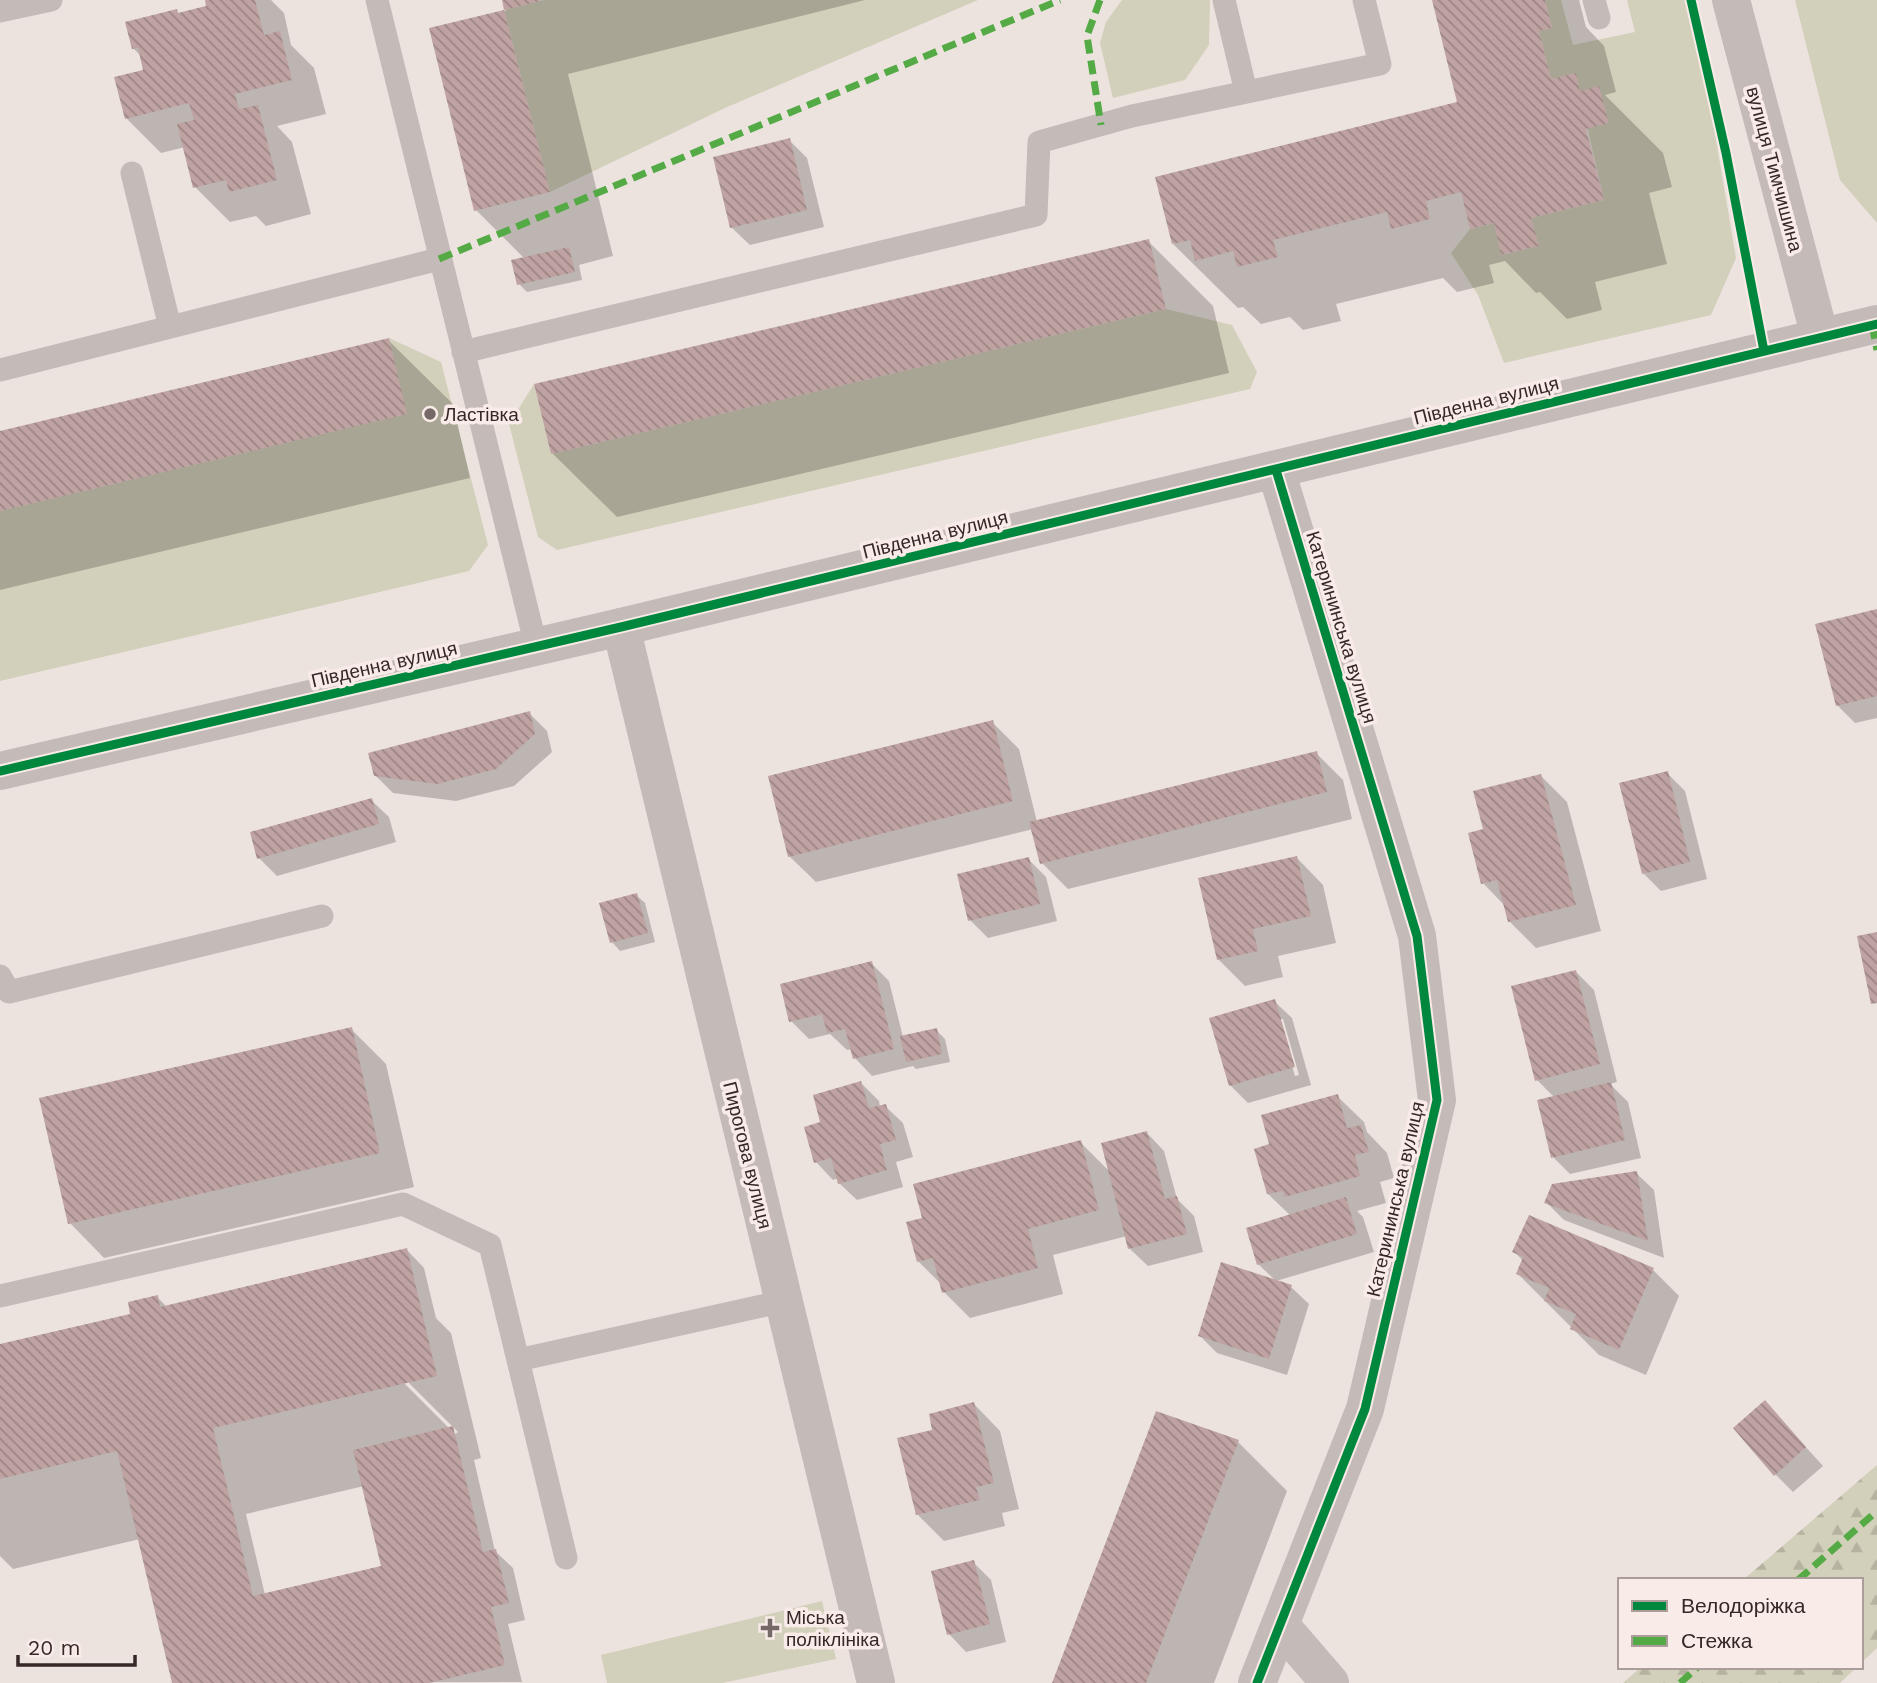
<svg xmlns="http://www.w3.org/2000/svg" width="1877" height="1683" viewBox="0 0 1877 1683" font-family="'Work Sans',sans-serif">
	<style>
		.green { fill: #d2cfba }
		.forest { fill: url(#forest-firs) }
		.shadow { fill: #0003; fill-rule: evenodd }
		.building { fill: url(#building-back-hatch) }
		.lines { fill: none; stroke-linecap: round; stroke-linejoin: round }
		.service { stroke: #c4bbb9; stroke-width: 23 }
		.minor { stroke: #c4bbb9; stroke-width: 38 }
		.tertiary { stroke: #c4bbb9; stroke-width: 38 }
		.quiet { stroke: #54aa44; stroke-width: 7; stroke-dasharray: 14 7; stroke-linecap: butt }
		.cycleway-casing { stroke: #f9ebe7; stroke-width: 13 }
		.cycleway { stroke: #00873e; stroke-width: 9 }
		.poi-dot { fill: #756967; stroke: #f9ebe7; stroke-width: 2.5 }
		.labels { text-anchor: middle; stroke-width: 7; stroke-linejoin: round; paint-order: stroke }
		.street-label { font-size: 19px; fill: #352827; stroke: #f9ebe7 }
		.poi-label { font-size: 19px; fill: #352827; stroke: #f9ebe7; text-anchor: start }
	</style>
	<defs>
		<pattern id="forest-firs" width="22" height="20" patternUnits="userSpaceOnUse" patternTransform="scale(1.75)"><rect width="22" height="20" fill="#d2cfba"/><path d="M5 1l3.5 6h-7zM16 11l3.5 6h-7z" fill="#b5b2a0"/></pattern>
		<pattern id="building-back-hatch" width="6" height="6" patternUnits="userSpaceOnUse" patternTransform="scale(1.75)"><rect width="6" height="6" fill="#bfa3a2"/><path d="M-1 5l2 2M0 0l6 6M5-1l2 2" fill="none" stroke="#9c8584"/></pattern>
	</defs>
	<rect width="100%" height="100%" fill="#ece3df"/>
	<path class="green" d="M 544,0 L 978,0 L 725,108 L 550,192 L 504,10 Z
		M 1122,0 L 1210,0 L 1209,45 L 1185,80 L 1113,98 L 1100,43 L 1106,22 Z
		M 1545,0 L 1561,0 L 1573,45 L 1635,32 L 1627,0 L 1685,0 L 1706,80 L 1736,258 L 1711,315 L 1504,363 L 1478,295 L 1451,253 L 1470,229 L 1494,223 L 1502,255 L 1538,246 L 1531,218 L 1604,200 L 1575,73 L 1551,79 L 1539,31 L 1552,28 Z
		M 1795,0 L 1877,0 L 1877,223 L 1840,180 Z
		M 1166,309 L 1232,325 L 1257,372 L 1250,389 L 557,550 L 538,537 L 509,424 L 534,384 L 551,454 Z
		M 389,338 L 441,362 L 488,545 L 469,571 L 0,681 L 0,511 L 406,414 Z
		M 822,1601 L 836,1659 L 722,1683 L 607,1683 L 601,1655 Z"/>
	<path class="forest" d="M 1877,1465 L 1877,1648 L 1861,1663 L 1861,1580 L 1743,1580 Z
		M 1641,1667 L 1857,1667 L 1840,1683 L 1623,1683 Z"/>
	<path class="shadow" d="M 206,0 L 271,0 L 284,13 L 291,45 L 314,68 L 326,114 L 277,126 L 292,142 L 311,214 L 266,226 L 256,216 L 230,222 L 195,187 L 185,147 L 161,153 L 126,118 L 145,72 L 142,57 L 133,48 L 176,11 L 180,14 L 208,7 Z
		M 504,0 L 865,0 L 568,74 L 613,256 L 579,265 L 582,280 L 527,292 L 519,284 L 525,259 L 476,210 L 431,29 L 506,11 Z
		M 1434,0 L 1579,0 L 1586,27 L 1604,46 L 1616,92 L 1605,95 L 1663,153 L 1672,187 L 1649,193 L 1667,264 L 1595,282 L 1602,310 L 1567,319 L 1540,292 L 1536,293 L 1505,261 L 1489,265 L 1494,283 L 1457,292 L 1443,278 L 1336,304 L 1341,321 L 1303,330 L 1290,317 L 1261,324 L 1243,307 L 1238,308 L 1173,244 L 1459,103 Z
		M 789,140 L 807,158 L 824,227 L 750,245 L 732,228 L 715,158 Z
		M 1148,241 L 1213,306 L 1229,373 L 617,517 L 552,453 Z
		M 388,340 L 453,404 L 470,478 L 0,590 L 0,433 Z
		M 1877,610 L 1877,718 L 1855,723 L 1837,705 Z
		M 529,713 L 547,731 L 552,752 L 514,786 L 456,801 L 393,793 L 375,775 Z
		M 992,722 L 1019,749 L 1037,822 L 1316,753 L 1343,780 L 1352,819 L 1068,889 L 1042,863 L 1033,829 L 816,882 L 789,856 Z
		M 1667,773 L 1685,791 L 1707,879 L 1661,891 L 1643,873 Z
		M 1541,776 L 1567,802 L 1601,931 L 1536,948 L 1509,921 L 1505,906 L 1483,883 L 1486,830 Z
		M 371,800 L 389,817 L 396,842 L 277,876 L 259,858 Z
		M 1297,858 L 1323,885 L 1336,943 L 1278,956 L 1283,977 L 1245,986 L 1218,959 Z
		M 1028,859 L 1046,877 L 1057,921 L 988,938 L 970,920 Z
		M 636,895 L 645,903 L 655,942 L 620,951 L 612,942 Z
		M 871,963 L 889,981 L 903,1037 L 936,1030 L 945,1039 L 950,1062 L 916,1069 L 913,1066 L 872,1076 L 855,1058 L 852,1049 L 847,1050 L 830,1034 L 809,1039 L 791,1021 Z
		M 1576,972 L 1594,990 L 1617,1082 L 1610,1084 L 1628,1102 L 1641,1158 L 1570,1174 L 1553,1157 L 1554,1097 L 1537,1080 Z
		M 1274,1001 L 1292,1018 L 1311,1085 L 1248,1103 L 1230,1085 ZM 1279,1019 L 1283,1019 L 1299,1075 L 1295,1076 Z
		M 351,1029 L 386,1064 L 414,1187 L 104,1258 L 70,1223 Z
		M 861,1083 L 879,1101 L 880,1107 L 885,1106 L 903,1123 L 913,1157 L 896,1162 L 903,1187 L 857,1200 L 839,1183 L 838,1178 L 833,1180 L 816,1162 L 822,1123 Z
		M 1337,1096 L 1364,1122 L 1367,1132 L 1387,1153 L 1394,1178 L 1380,1182 L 1386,1203 L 1357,1211 L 1363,1217 L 1374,1252 L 1276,1281 L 1258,1264 L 1291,1216 L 1268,1194 L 1271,1146 Z
		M 1147,1133 L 1164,1151 L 1177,1199 L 1194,1216 L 1203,1252 L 1148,1266 L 1130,1249 L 1127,1236 L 1053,1255 L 1063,1294 L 970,1318 L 944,1292 L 941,1284 L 918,1261 L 924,1219 L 1080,1142 L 1110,1172 Z
		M 1636,1173 L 1654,1190 L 1664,1258 L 1564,1220 L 1547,1203 Z
		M 407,1250 L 424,1268 L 436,1318 L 451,1333 L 481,1458 L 474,1460 L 495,1551 L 513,1568 L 525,1620 L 508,1624 L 522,1682 L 174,1683 L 140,1539 L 13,1569 L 0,1556 L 0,1346 L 132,1315 L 157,1297 L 167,1307 ZM 401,1375 L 458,1432 L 455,1434 L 399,1378 ZM 364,1486 L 383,1567 L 265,1595 L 246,1514 Z
		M 1514,1251 L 1653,1270 L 1679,1296 L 1646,1375 L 1599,1355 L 1518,1274 L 1523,1261 Z
		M 1291,1287 L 1309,1304 L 1287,1375 L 1217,1353 L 1200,1336 Z
		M 1765,1402 L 1823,1466 L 1793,1492 L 1775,1474 Z
		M 974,1404 L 1000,1431 L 1019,1509 L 1002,1513 L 1005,1526 L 944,1541 L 918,1515 L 934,1431 Z
		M 1157,1413 L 1238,1442 L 1287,1491 L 1214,1683 L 1054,1683 Z
		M 973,1562 L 991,1580 L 1006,1642 L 966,1652 L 949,1634 Z"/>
	<path class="building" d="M 205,0 L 255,0 L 264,35 L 280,31 L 292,80 L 235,94 L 239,109 L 258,105 L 277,180 L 229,192 L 226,180 L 193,188 L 177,124 L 194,120 L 189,103 L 125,119 L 114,77 L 143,70 L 138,48 L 132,49 L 125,22 L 177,9 L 178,13 L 206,6 Z
		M 502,0 L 539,0 L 540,1 L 504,10 Z
		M 1432,0 L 1545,0 L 1552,28 L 1539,31 L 1551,79 L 1576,73 L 1580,91 L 1599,86 L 1609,123 L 1586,129 L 1604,200 L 1531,218 L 1539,246 L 1501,255 L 1494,223 L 1470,229 L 1461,192 L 1426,201 L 1430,219 L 1391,229 L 1387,212 L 1273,240 L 1278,257 L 1237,267 L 1233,251 L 1195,261 L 1190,240 L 1172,244 L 1155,177 L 1457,102 Z
		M 504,10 L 550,192 L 474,211 L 429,28 Z
		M 790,138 L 807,210 L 730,228 L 713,157 Z
		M 1149,239 L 1166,309 L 551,454 L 534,384 Z
		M 569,247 L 575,272 L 517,285 L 511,260 Z
		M 389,338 L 407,414 L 0,511 L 0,431 Z
		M 1877,609 L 1877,696 L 1836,706 L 1815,624 Z
		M 530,711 L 535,734 L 496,769 L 437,784 L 374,776 L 368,753 Z
		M 993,720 L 1013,801 L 788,857 L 768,776 Z
		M 1317,751 L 1327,792 L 1040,864 L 1029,822 Z
		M 1668,771 L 1690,862 L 1642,874 L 1619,783 Z
		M 1541,774 L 1576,905 L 1508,922 L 1497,880 L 1481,884 L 1468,833 L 1483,829 L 1473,791 Z
		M 372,798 L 379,824 L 257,859 L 250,832 Z
		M 1297,856 L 1311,916 L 1253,929 L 1258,951 L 1217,960 L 1198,878 Z
		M 1029,857 L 1040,904 L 968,921 L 957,874 Z
		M 637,893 L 648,933 L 610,943 L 599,903 Z
		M 1877,932 L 1877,1003 L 1871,1004 L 1857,936 Z
		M 872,961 L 894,1049 L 853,1059 L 845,1029 L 827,1033 L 822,1014 L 789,1022 L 780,984 Z
		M 1576,970 L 1600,1064 L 1535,1081 L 1511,986 Z
		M 1275,999 L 1295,1067 L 1229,1086 L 1209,1018 Z
		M 352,1027 L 380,1153 L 68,1224 L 39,1098 Z
		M 937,1028 L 942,1054 L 906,1062 L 900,1036 Z
		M 861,1081 L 869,1108 L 886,1104 L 896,1140 L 880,1144 L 887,1170 L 838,1184 L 831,1158 L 814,1163 L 804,1127 L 820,1122 L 813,1095 Z
		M 1611,1082 L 1625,1140 L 1551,1158 L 1537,1100 Z
		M 1338,1094 L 1347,1128 L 1361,1125 L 1369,1152 L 1355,1155 L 1360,1176 L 1285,1197 L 1283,1191 L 1267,1194 L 1254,1149 L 1269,1144 L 1261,1115 Z
		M 1147,1131 L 1165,1199 L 1177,1196 L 1187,1234 L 1128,1249 L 1101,1143 Z
		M 1081,1140 L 1099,1210 L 1028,1229 L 1038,1268 L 942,1293 L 933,1258 L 917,1262 L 906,1222 L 922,1218 L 913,1184 Z
		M 1637,1171 L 1648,1241 L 1544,1203 L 1552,1184 Z
		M 1346,1197 L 1357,1234 L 1257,1265 L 1246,1228 Z
		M 1529,1215 L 1654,1268 L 1619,1350 L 1570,1329 L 1576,1314 L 1544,1301 L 1549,1288 L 1516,1274 L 1523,1257 L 1512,1252 Z
		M 407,1248 L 437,1376 L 213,1428 L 253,1596 L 381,1566 L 353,1450 L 453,1426 L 483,1552 L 496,1549 L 509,1603 L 491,1607 L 505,1665 L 429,1683 L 172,1683 L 117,1451 L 0,1479 L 0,1344 L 130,1314 L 128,1302 L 158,1295 L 160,1307 Z
		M 1221,1262 L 1292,1285 L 1269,1359 L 1198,1336 Z
		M 1765,1400 L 1806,1447 L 1774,1476 L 1733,1428 Z
		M 974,1402 L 994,1483 L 976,1487 L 980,1500 L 916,1515 L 897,1438 L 932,1430 L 929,1414 Z
		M 1156,1411 L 1239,1440 L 1146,1683 L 1052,1683 Z
		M 974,1560 L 990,1624 L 947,1635 L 931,1571 Z"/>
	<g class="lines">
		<path class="service" d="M 377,0 L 536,646
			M 1224,0 L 1246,92
			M 1594,0 L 1599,18
			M 0,11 L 51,0
			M 132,173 L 170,327
			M 463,352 L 1036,215 L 1039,142 L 1132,116 L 1380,64 L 1364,0
			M 0,370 L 439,259
			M 0,976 L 9,992 L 322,916
			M 0,1296 L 403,1204 L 490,1245 L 518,1360 L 784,1301
			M 518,1360 L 566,1558"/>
		<path class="minor" d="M 1731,0 L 1820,337
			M 621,627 L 876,1683
			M 1280,1625 L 1330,1683
			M 1257,1683 L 1365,1409 L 1437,1100 L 1417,936 L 1276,470"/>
		<path class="tertiary" d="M 0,771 L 621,627 L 1877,324"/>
		<path class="quiet" d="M 1100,0 L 1087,36 L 1101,125
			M 439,259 L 1060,0
			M 1872,325 L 1877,350
			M 1798,1580 L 1877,1511
			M 1680,1683 L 1698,1667"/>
		<g class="cycleway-casing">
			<path id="cycleway" d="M 1691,0 L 1726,153 L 1764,351
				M 0,771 L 621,627 L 1877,324
				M 1257,1683 L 1365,1409 L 1437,1100 L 1417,936 L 1276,470"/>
		</g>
		<use href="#cycleway" class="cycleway"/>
	</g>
	<g class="poi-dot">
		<circle cx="430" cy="414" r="7"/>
		<path d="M766.5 1617.5h7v7h7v7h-7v7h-7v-7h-7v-7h7z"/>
	</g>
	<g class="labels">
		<g class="street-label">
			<text transform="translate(1775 169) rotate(75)" y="7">вулиця Тимчишина</text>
			<text transform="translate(1486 400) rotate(-14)" y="7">Південна вулиця</text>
			<text transform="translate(935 534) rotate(-14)" y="7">Південна вулиця</text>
			<text transform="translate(1342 627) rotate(73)" y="7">Катерининська вулиця</text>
			<text transform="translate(384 664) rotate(-13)" y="7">Південна вулиця</text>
			<text transform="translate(748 1155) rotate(76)" y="7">Пирогова вулиця</text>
			<text transform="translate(1395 1199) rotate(-77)" y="7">Катерининська вулиця</text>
		</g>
		<g class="poi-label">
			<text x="444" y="421">Ластівка</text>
			<text x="786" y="1624">Міська<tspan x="786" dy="22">поліклініка</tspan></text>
		</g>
	</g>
	<rect x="1618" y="1578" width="245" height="91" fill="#f9ebe7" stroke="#ab9d9a" stroke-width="2"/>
	<rect x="1632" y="1601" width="35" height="10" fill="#00873e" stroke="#ab9d9a" stroke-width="2"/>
	<text x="1681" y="1613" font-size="21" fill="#352827">Велодоріжка</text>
	<rect x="1632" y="1636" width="35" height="10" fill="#54aa44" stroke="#ab9d9a" stroke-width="2"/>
	<text x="1681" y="1648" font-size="21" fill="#352827">Стежка</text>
	<path d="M18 1655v10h117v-10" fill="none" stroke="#352827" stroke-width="3.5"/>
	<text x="28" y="1655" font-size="21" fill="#352827" stroke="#f9ebe7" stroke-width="5" paint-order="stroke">20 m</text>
</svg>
